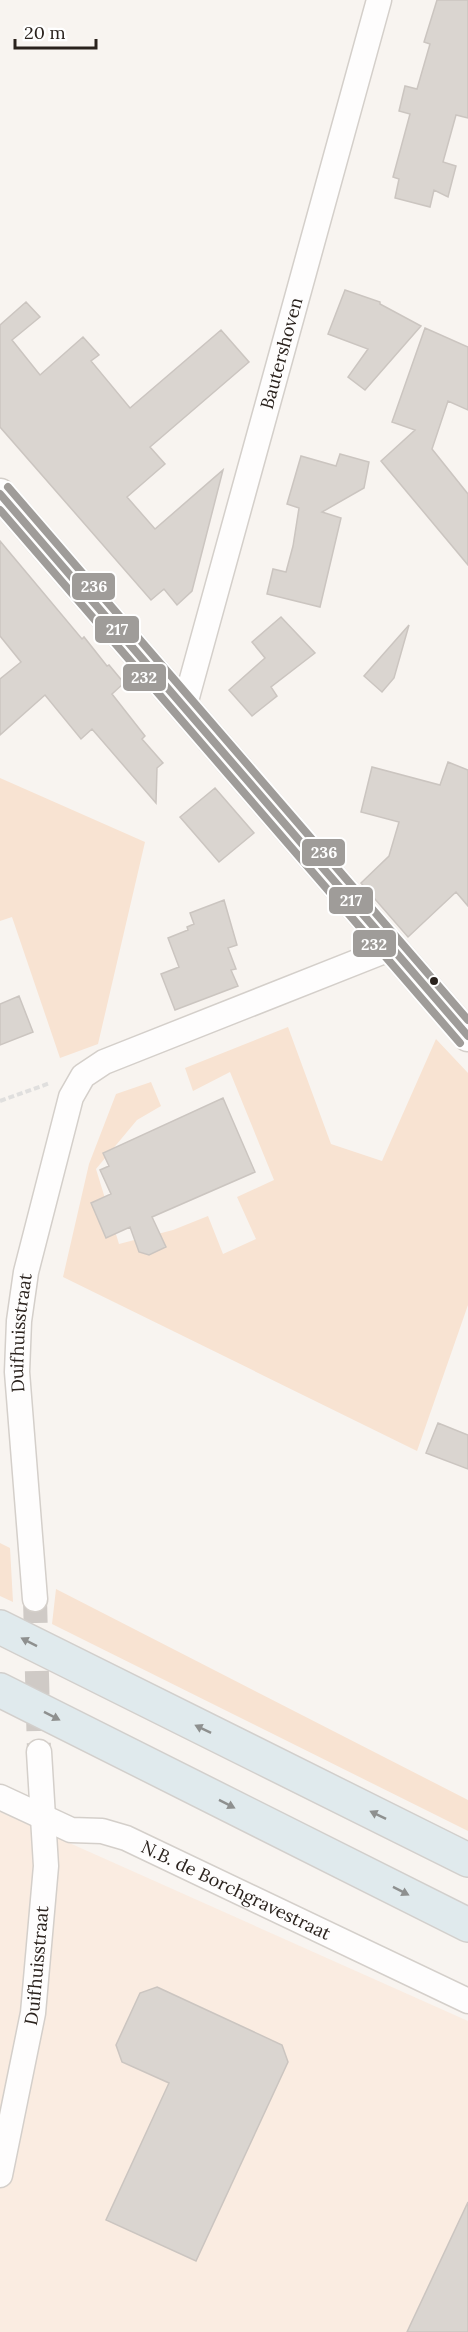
<svg xmlns="http://www.w3.org/2000/svg" width="468" height="2332" viewBox="0 0 468 2332" font-family="Lora,serif">
	<style>
		.built { fill: #faece1 }
		.green { fill: #f8e3d2 }
		.building { fill: #dad5d0; stroke: #cbc5c0; stroke-width: 1.5 }
		.lines { fill: none; stroke-linecap: round; stroke-linejoin: round }
		.minor-tunnel { stroke: #cfcac6; stroke-width: 24; stroke-dasharray: 24 12; stroke-linecap: butt }
		.minor-casing { stroke: #d4cfca; stroke-width: 27 }
		.tertiary-casing { stroke: #d4cfca; stroke-width: 33 }
		.trunk-casing { stroke: #d2cfcc; stroke-width: 36 }
		.path { stroke: #e0dfde; stroke-width: 4; stroke-dasharray: 6 3; stroke-linecap: butt }
		.minor { stroke: #fefdfd; stroke-width: 24 }
		.tertiary { stroke: #fefdfd; stroke-width: 30 }
		.trunk { stroke: #e0eaed; stroke-width: 33 }
		.bus-1-casing { stroke: #fff; stroke-width: 12 }
		.bus-2-casing { stroke: #fff; stroke-width: 12 }
		.bus-3-casing { stroke: #fff; stroke-width: 12 }
		.bus-1 { stroke: #9f9c99; stroke-width: 8 }
		.bus-2 { stroke: #9f9c99; stroke-width: 8 }
		.bus-3 { stroke: #9f9c99; stroke-width: 8 }
		.oneway { fill: #8e908f }
		.bus-dot { fill: #2a221d; stroke: #fff; stroke-width: 2 }
		.labels { text-anchor: middle; stroke-width: 5; stroke-linejoin: round; paint-order: stroke }
		.street-label { font-size: 18px; fill: #2a221d; stroke: #fff }
		.line-badge { stroke: #fff; stroke-width: 2 }
		.badge-label { font-size: 16px; text-anchor: middle; font-weight: bold; fill: #fff }
	</style>
	<rect width="100%" height="100%" fill="#f8f4f0"/>
	<path class="built" d="M 0,1812 L 468,2021 L 468,2332 L 0,2332 Z"/>
	<path class="green" d="M 0,778 L 145,842 L 98,1044 L 60,1058 L 12,917 L 0,921 Z
		M 288,1027 L 331,1144 L 382,1161 L 436,1039 L 468,1073 L 468,1305 L 417,1451 L 63,1277 L 89,1164 L 116,1094 L 151,1082 L 161,1106 L 137,1120 L 96,1169 L 119,1244 L 173,1230 L 208,1216 L 223,1254 L 256,1239 L 237,1197 L 274,1180 L 230,1072 L 193,1091 L 185,1068 Z
		M 0,1543 L 10,1548 L 13,1602 L 0,1596 Z
		M 56,1589 L 468,1800 L 468,1831 L 52,1624 Z"/>
	<path class="building" d="M 437,0 L 468,0 L 468,118 L 456,115 L 443,162 L 456,166 L 448,197 L 434,190 L 430,207 L 395,198 L 399,179 L 393,177 L 410,114 L 399,111 L 405,86 L 417,89 L 430,44 L 424,42 Z
		M 345,290 L 380,302 L 380,304 L 421,326 L 365,390 L 348,377 L 368,349 L 328,334 Z
		M 26,302 L 40,317 L 12,340 L 40,375 L 83,337 L 99,355 L 91,361 L 130,408 L 221,330 L 249,362 L 150,447 L 165,464 L 127,497 L 155,529 L 223,470 L 192,591 L 177,605 L 164,589 L 151,600 L 0,427 L 0,325 Z
		M 425,328 L 468,347 L 468,410 L 448,401 L 432,449 L 468,494 L 468,565 L 381,461 L 415,430 L 392,422 Z
		M 340,454 L 369,462 L 364,488 L 322,512 L 341,518 L 320,607 L 267,594 L 273,569 L 286,572 L 293,546 L 299,508 L 287,504 L 301,456 L 336,466 Z
		M 0,541 L 82,639 L 84,637 L 107,666 L 109,665 L 124,683 L 112,694 L 145,736 L 142,739 L 163,763 L 157,768 L 156,803 L 92,729 L 81,739 L 45,695 L 0,735 L 0,679 L 21,662 L 0,636 Z
		M 281,617 L 315,653 L 271,687 L 277,696 L 252,716 L 229,690 L 265,658 L 252,642 Z
		M 409,625 L 394,678 L 382,692 L 364,676 Z
		M 448,762 L 468,770 L 468,906 L 456,892 L 408,937 L 361,883 L 389,856 L 399,822 L 361,812 L 372,767 L 440,785 Z
		M 215,788 L 254,833 L 219,862 L 180,817 Z
		M 224,900 L 237,945 L 228,948 L 236,969 L 231,970 L 238,986 L 175,1010 L 161,974 L 179,967 L 168,938 L 188,930 L 187,927 L 194,924 L 190,913 Z
		M 19,996 L 33,1032 L 0,1045 L 0,1004 Z
		M 223,1098 L 255,1172 L 152,1217 L 166,1247 L 149,1255 L 139,1252 L 130,1227 L 106,1238 L 91,1203 L 111,1194 L 100,1170 L 109,1166 L 103,1153 Z
		M 438,1423 L 468,1435 L 468,1469 L 426,1453 Z
		M 157,1987 L 282,2045 L 288,2062 L 196,2261 L 106,2220 L 169,2083 L 122,2062 L 116,2045 L 140,1993 Z
		M 468,2202 L 468,2332 L 407,2332 Z"/>
	<g class="lines">
		<path class="minor-tunnel" d="M 35,1599 L 39,1752"/>
		<g class="minor-casing">
			<g id="minor">
				<path id="s1" d="M 184,708 L 379,0"/>
				<path id="s2" d="M 35,1599 L 17,1372 L 19,1321 L 26,1272 L 71,1097 L 83,1076 L 104,1062 L 392,948"/>
				<path id="s3" d="M 0,1797 L 71,1830 L 102,1831 L 126,1838 L 468,2001"/>
				<path id="s4" d="M 0,2175 L 33,2013 L 46,1866 L 39,1752"/>
			</g>
		</g>
		<g class="tertiary-casing">
			<path id="tertiary" d="M 0,494 L 468,1036"/>
		</g>
		<g class="trunk-casing">
			<path id="trunk" d="M 0,1627 L 468,1860
				M 0,1690 L 468,1925"/>
		</g>
		<path class="path" d="M 0,1101 L 50,1083"/>
		<use href="#minor" class="minor"/>
		<use href="#tertiary" class="tertiary"/>
		<use href="#trunk" class="trunk"/>
		<g class="bus-1-casing">
			<path id="bus-1" d="M 0,494 L 468,1036"/>
		</g>
		<g class="bus-2-casing">
			<path id="bus-2" d="M 0,510 L 460,1043"/>
		</g>
		<g class="bus-3-casing">
			<path id="bus-3" d="M 8,487 L 468,1020"/>
		</g>
		<use href="#bus-1" class="bus-1"/>
		<use href="#bus-2" class="bus-2"/>
		<use href="#bus-3" class="bus-3"/>
	</g>
	<defs><path id="oneway-solid" d="M-6-.8H1V-3.2L6.5 0L1 3.2V.8H-6Z" transform="scale(1.5)"/></defs>
	<g class="oneway">
		<use href="#oneway-solid" transform="translate(29 1642) rotate(-153)"/>
		<use href="#oneway-solid" transform="translate(52 1716) rotate(27)"/>
		<use href="#oneway-solid" transform="translate(203 1729) rotate(-154)"/>
		<use href="#oneway-solid" transform="translate(227 1804) rotate(27)"/>
		<use href="#oneway-solid" transform="translate(378 1815) rotate(-154)"/>
		<use href="#oneway-solid" transform="translate(401 1891) rotate(27)"/>
	</g>
	<circle class="bus-dot" cx="434" cy="981" r="5"/>
	<g class="labels">
		<g class="street-label">
			<text dy="6" stroke="none"><textPath href="#s1" startOffset="368">Bautershoven</textPath></text>
			<text dy="6" stroke="none"><textPath href="#s2" startOffset="267">Duifhuisstraat</textPath></text>
			<text dy="6" stroke="none"><textPath href="#s3" startOffset="256">N.B. de Borchgravestraat</textPath></text>
			<text dy="6" stroke="none"><textPath href="#s4" startOffset="213">Duifhuisstraat</textPath></text>
		</g>
	</g>
	<g class="line-badge">
		<rect x="71" y="572" width="45" height="29" rx="6" fill="#9f9c99"/>
		<rect x="94" y="615" width="46" height="29" rx="6" fill="#9f9c99"/>
		<rect x="122" y="663" width="45" height="29" rx="6" fill="#9f9c99"/>
		<rect x="301" y="838" width="45" height="29" rx="6" fill="#9f9c99"/>
		<rect x="328" y="886" width="46" height="29" rx="6" fill="#9f9c99"/>
		<rect x="352" y="929" width="45" height="29" rx="6" fill="#9f9c99"/>
	</g>
	<g class="badge-label">
		<text x="94" y="592">236</text>
		<text x="117" y="635">217</text>
		<text x="144" y="683">232</text>
		<text x="324" y="858">236</text>
		<text x="351" y="906">217</text>
		<text x="374" y="950">232</text>
	</g>
	<path d="M15 39v9h81v-9" fill="none" stroke="#2a221d" stroke-width="3"/>
	<text x="24" y="39" font-size="18" fill="#2a221d" stroke="#ffffff" stroke-width="4.5" paint-order="stroke">20 m</text>
</svg>
